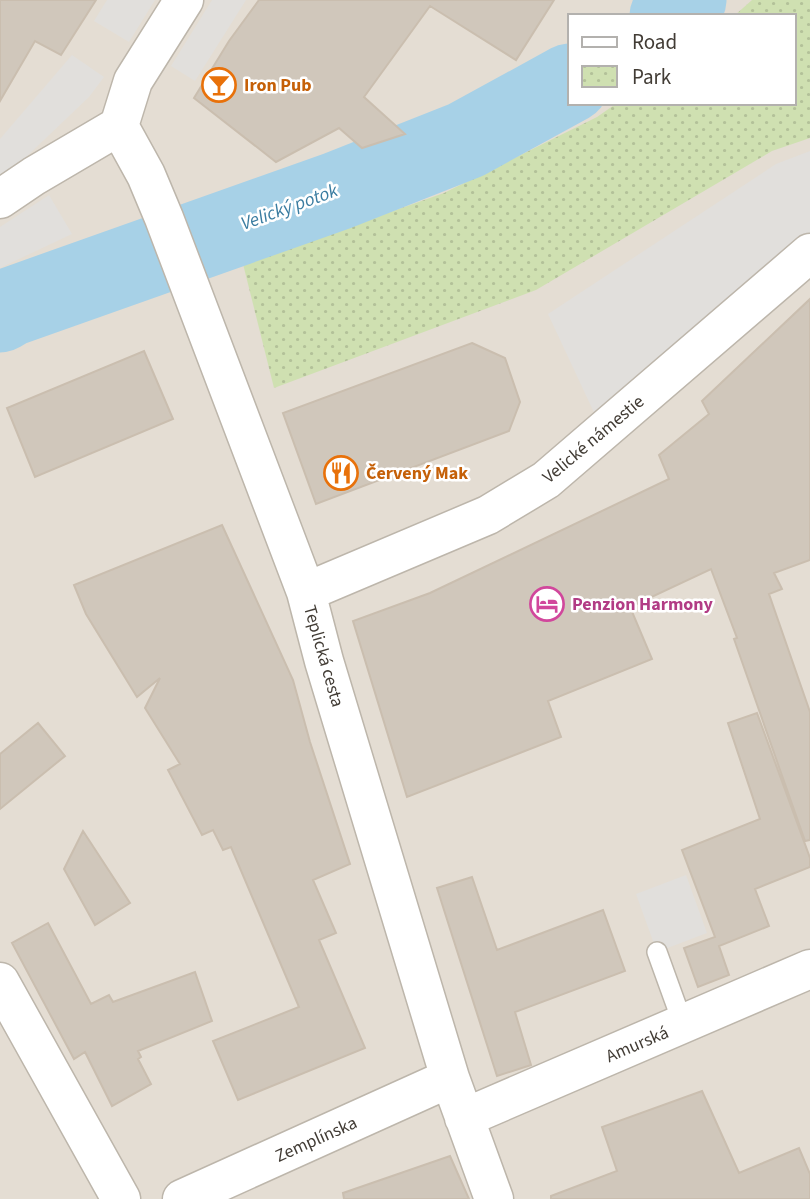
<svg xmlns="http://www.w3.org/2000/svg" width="810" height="1199" viewBox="0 0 810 1199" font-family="'Source Sans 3',sans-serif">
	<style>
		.residential { fill: #e4ddd3; fill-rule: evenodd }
		.park { fill: url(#park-dots) }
		.parking { fill: #e1dfdc }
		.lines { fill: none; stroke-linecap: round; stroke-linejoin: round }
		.river { stroke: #a7d1e7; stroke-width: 79 }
		.building { fill: #d0c7bb; stroke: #cabeaf; stroke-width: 2 }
		.service-casing { stroke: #bdb6ab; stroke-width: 22 }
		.minor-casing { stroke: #bdb6ab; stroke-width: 41 }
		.service { stroke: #fff; stroke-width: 19 }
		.minor { stroke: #fff; stroke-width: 38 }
		.labels { text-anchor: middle; stroke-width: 5; stroke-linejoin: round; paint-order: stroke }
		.food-label { font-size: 18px; font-weight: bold; fill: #c56008; stroke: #fff; text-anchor: start }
		.street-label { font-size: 18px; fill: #423c35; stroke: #fff }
		.hotel-label { font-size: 18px; font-weight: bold; fill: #b23c85; stroke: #fff; text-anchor: start }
		.water-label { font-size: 19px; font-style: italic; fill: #3b7da1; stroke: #fff }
	</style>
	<defs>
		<pattern id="park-dots" width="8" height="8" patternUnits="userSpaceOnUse" patternTransform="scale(1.75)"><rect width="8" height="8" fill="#cfe0b1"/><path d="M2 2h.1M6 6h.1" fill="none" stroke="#b3c199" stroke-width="1.8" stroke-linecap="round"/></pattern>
	</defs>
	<rect width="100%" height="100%" fill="#f0ece5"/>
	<path class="residential" d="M 0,0 L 810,0 L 810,1199 L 0,1199 ZM 570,16 L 794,16 L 794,103 L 570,103 Z"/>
	<path class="park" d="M 752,0 L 810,0 L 810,138 L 772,151 L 536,290 L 274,388 L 243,264 L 444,193 L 597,117 L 617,103 L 794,103 L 794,16 L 734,16 Z"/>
	<path class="parking" d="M 107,0 L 155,0 L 129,42 L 94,21 Z
		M 212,0 L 246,0 L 195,81 L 171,66 Z
		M 72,55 L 104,77 L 89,97 L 24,159 L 0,175 L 0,139 Z
		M 810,151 L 810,235 L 598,421 L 548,314 L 776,164 Z
		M 49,195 L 72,234 L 0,268 L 0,227 Z
		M 686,875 L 707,933 L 657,952 L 636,894 Z"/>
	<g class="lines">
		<path class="river" d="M 669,16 L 687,0
			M 0,313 L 10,307 L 337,191 L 466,140 L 570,83"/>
	</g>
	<path class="building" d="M 0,0 L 96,0 L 61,55 L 35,41 L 0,101 Z
		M 259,0 L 554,0 L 516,60 L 430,6 L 364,97 L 405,134 L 362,148 L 339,128 L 276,162 L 194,98 L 229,41 Z
		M 810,299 L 810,560 L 774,573 L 782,589 L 769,594 L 810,712 L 810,840 L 805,841 L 734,639 L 737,638 L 711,569 L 630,607 L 652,659 L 548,701 L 561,737 L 407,797 L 353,621 L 430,593 L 669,479 L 659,455 L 709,414 L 702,401 Z
		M 472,343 L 505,358 L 520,402 L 509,431 L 316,504 L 283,413 Z
		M 144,351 L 173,419 L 35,477 L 7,408 Z
		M 222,525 L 293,680 L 310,742 L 350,864 L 313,880 L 336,933 L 319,940 L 365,1048 L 238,1100 L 213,1041 L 299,1007 L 231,847 L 223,850 L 213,830 L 202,835 L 168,770 L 180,764 L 145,708 L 160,678 L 137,697 L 86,614 L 74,585 Z
		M 757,713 L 810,858 L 810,867 L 755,889 L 769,926 L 719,946 L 729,975 L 698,987 L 684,948 L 715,937 L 682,850 L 760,819 L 728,723 Z
		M 38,723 L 65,756 L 0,809 L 0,754 Z
		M 83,831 L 130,903 L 95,925 L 64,869 Z
		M 472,877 L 497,950 L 603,910 L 625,971 L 515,1012 L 531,1065 L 497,1076 L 437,888 Z
		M 48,923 L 91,1004 L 109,995 L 113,1002 L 195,972 L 212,1021 L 138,1051 L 141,1057 L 138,1059 L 151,1084 L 112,1106 L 85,1052 L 74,1059 L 12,943 Z
		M 702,1091 L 739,1173 L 799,1148 L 810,1174 L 810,1199 L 551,1199 L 551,1196 L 617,1171 L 602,1127 Z
		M 450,1156 L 469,1199 L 344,1199 L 343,1193 Z"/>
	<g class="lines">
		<g class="service-casing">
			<path id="service" d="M 657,952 L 683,1024"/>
		</g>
		<g class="minor-casing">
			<path id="minor" d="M 119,126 L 146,175 L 164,218 L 306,592 L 324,661 L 450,1078 L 494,1199
				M 0,199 L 34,176 L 119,126 L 133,81 L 184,0
				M 306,592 L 488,515 L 546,480 L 810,253
				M 0,982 L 121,1199
				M 464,1118 L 810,969
				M 182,1199 L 450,1078"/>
		</g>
		<use href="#service" class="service"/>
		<use href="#minor" class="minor"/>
	</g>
	<defs>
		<g id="bar-ring" transform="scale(1.75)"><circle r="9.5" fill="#fff" stroke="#e8710a" stroke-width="1.5"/><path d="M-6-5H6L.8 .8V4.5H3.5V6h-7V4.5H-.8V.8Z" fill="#e8710a"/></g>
		<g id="restaurant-ring" transform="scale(1.75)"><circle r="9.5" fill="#fff" stroke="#e8710a" stroke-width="1.5"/><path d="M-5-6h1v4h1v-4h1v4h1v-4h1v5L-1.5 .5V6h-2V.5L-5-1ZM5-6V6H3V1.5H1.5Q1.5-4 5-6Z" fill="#e8710a"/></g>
		<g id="hotel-ring" transform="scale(1.75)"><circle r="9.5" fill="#fff" stroke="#d1479c" stroke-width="1.5"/><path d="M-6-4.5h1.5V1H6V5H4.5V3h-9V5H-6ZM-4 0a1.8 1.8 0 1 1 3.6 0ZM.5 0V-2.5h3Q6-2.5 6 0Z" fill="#d1479c"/></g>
	</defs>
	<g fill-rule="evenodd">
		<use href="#bar-ring" x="219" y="85"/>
		<use href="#restaurant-ring" x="341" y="473"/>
		<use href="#hotel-ring" x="547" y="604"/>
	</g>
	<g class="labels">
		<g class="food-label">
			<text x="244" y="91">Iron Pub</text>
			<text x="366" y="479">Červený Mak</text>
		</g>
		<g class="street-label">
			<text transform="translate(593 439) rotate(-40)" y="6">Velické námestie</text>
			<text transform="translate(324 656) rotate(74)" y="6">Teplická cesta</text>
			<text transform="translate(637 1044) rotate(-23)" y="6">Amurská</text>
			<text transform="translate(316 1139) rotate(-24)" y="6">Zemplínska</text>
		</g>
		<g class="hotel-label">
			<text x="572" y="610">Penzion Harmony</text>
		</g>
		<g class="water-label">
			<text transform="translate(289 206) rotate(-20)" y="7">Velický potok</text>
		</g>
	</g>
	<rect x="568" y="14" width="228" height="91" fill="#ffffff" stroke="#b3b1ae" stroke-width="2"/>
	<rect x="582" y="37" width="35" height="10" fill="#ffffff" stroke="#b3b1ae" stroke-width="2"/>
	<text x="632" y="49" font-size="21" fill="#423c35">Road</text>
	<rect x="582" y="66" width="35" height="21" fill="url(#park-dots)" stroke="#b3b1ae" stroke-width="2"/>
	<text x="632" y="84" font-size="21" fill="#423c35">Park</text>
</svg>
